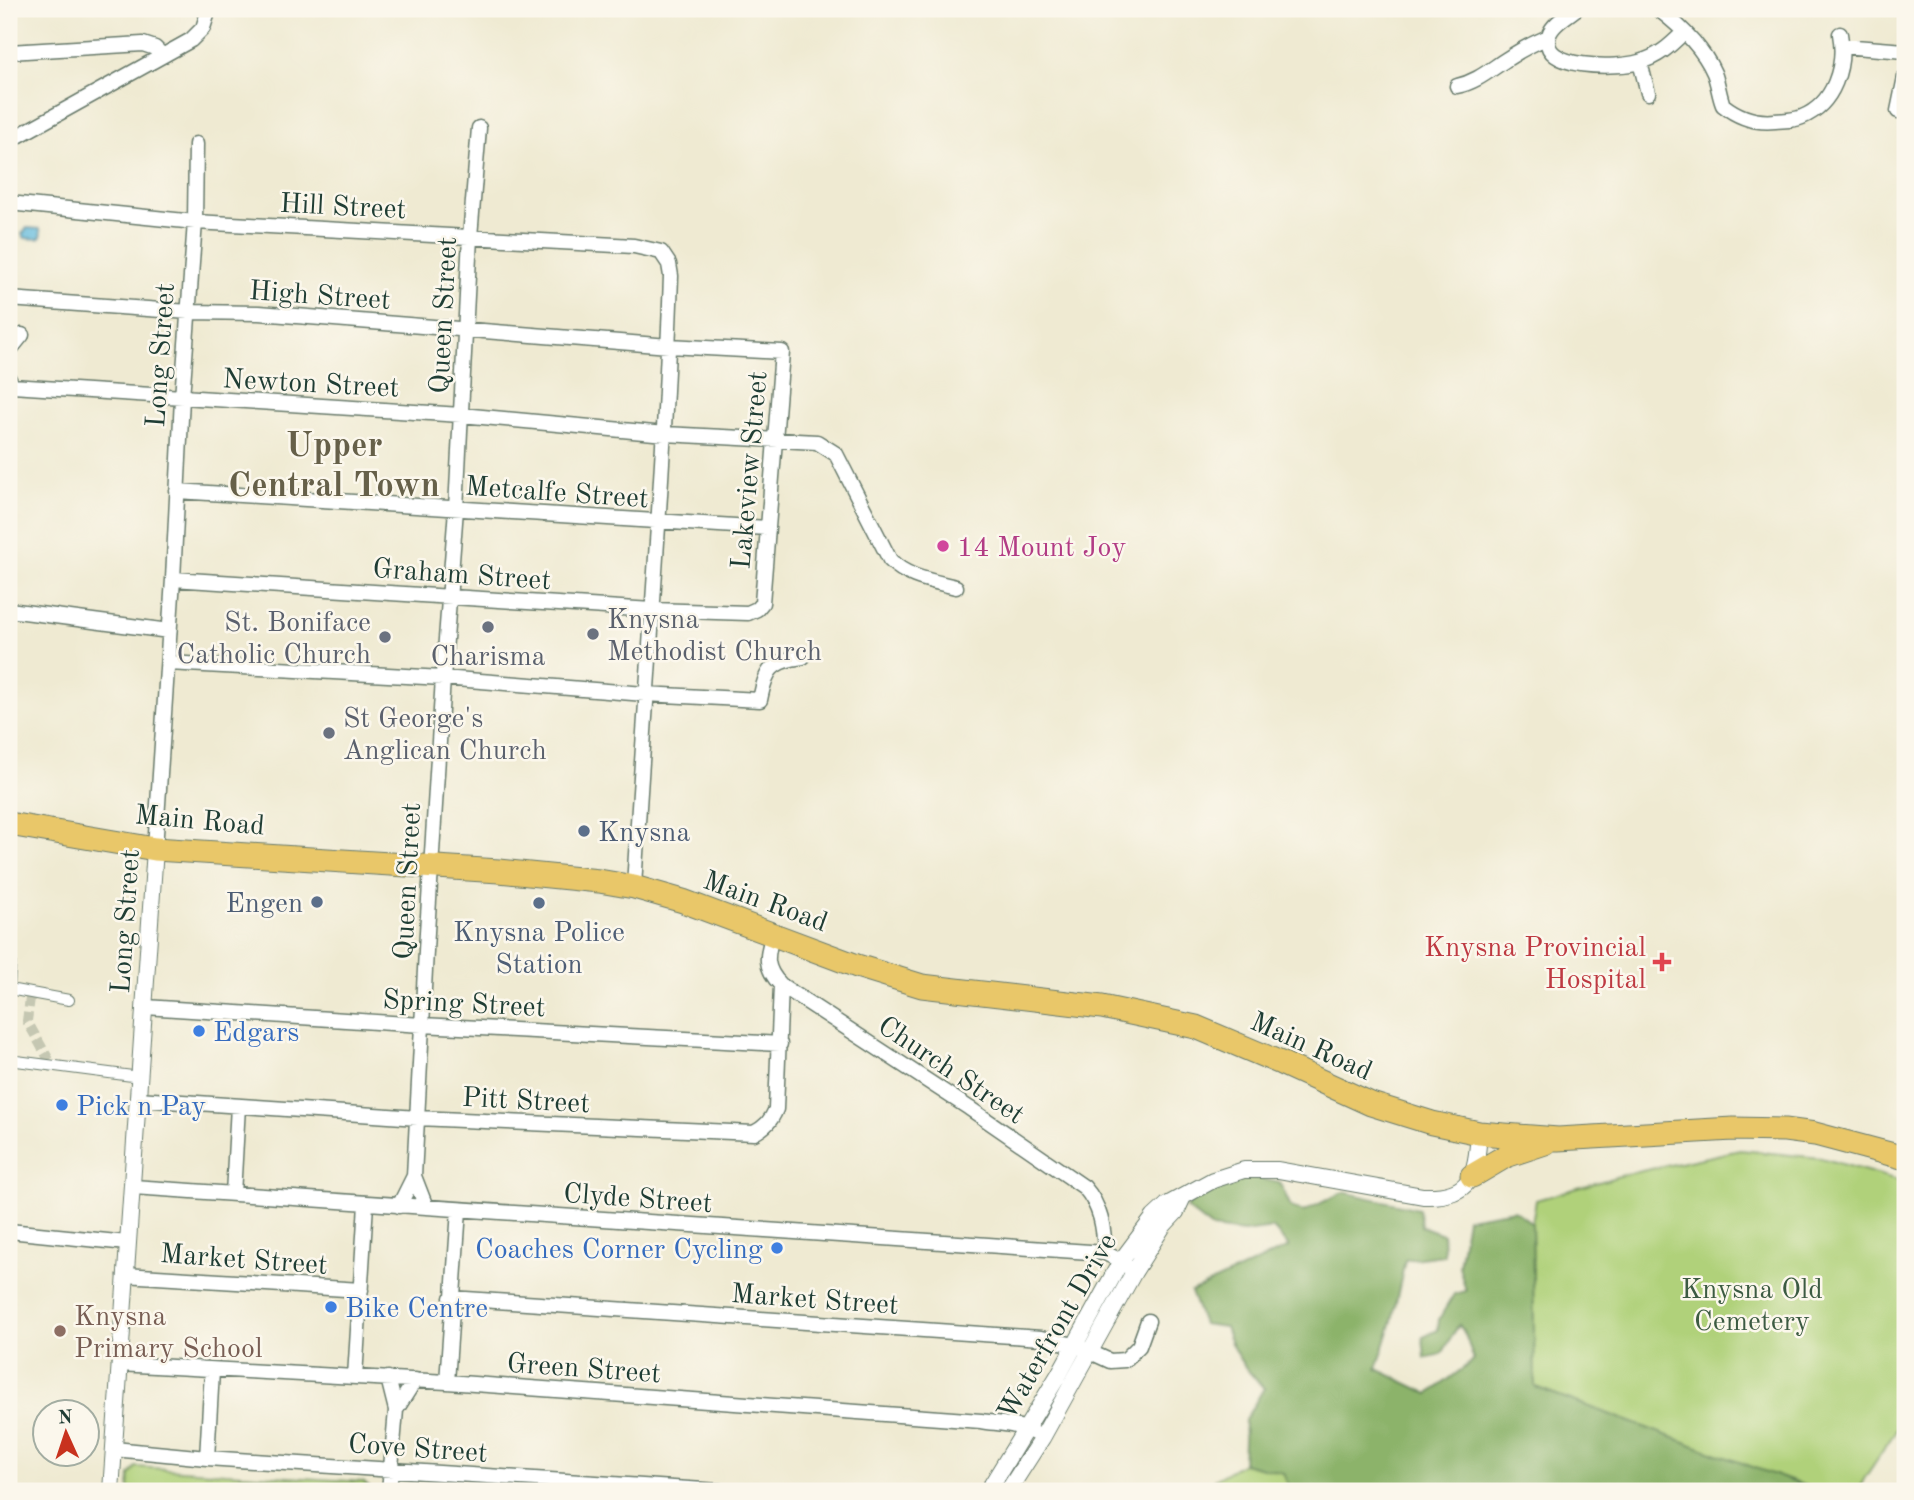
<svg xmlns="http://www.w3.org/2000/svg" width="1914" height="1500" viewBox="0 0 1914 1500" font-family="'Old Standard TT',serif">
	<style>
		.green { fill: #b0d17a; stroke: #688757; stroke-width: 2 }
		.forest { fill: #8cb36a; stroke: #56784f; stroke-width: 2 }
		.water { fill: #5fb9dd; stroke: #3f7b88; stroke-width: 2 }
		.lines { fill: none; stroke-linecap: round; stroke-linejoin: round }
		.pedestrian-tunnel { stroke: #c5c7b2; stroke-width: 10; stroke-dasharray: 10 5; stroke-linecap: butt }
		.pedestrian-casing { stroke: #687a6b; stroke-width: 12 }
		.minor-casing { stroke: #687a6b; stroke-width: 17 }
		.tertiary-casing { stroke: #687a6b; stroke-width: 18 }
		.trunk-casing { stroke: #687a6b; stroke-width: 25 }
		.pedestrian { stroke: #fff; stroke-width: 10 }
		.minor { stroke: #fff; stroke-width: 14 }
		.tertiary { stroke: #fff; stroke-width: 16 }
		.trunk { stroke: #e9c769; stroke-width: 23 }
		.hotel-dot { fill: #d1479c; stroke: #fbf7ec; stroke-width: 2.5 }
		.worship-dot { fill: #6b7280; stroke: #fbf7ec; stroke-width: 2.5 }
		.service-dot { fill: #5c6f8a; stroke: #fbf7ec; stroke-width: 2.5 }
		.health-dot { fill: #e0444e; stroke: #fbf7ec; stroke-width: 2.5 }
		.shop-dot { fill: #3f7fe0; stroke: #fbf7ec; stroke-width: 2.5 }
		.education-dot { fill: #8d6e63; stroke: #fbf7ec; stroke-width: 2.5 }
		.labels { text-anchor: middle; stroke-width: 5; stroke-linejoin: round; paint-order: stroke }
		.street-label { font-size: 28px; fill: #1f3d34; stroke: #fbf7ec }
		.hotel-label { font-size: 28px; fill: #b23c85; stroke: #fbf7ec; text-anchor: start }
		.worship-label { font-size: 28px; fill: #5b616d; stroke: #fbf7ec; text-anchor: start }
		.service-label { font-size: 28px; fill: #4e5e75; stroke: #fbf7ec; text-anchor: start }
		.health-label { font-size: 28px; fill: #be3a42; stroke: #fbf7ec; text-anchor: end }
		.shop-label { font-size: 28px; fill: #366cbe; stroke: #fbf7ec; text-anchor: start }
		.park-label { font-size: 28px; fill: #3c5b42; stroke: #fbf7ec }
		.education-label { font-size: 28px; fill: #785e54; stroke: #fbf7ec; text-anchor: start }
		.district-label { font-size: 35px; font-weight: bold; fill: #666049; stroke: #fbf7ec }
	</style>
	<rect width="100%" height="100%" fill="#fbf7ec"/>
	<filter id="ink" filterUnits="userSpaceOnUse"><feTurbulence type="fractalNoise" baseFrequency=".0143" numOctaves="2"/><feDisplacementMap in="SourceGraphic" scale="14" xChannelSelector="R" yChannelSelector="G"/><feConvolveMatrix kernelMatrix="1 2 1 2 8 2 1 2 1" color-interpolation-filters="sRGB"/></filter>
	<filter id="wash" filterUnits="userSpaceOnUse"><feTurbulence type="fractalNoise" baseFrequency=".00686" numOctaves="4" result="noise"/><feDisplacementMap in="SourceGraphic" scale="28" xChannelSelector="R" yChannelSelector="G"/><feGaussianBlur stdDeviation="1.57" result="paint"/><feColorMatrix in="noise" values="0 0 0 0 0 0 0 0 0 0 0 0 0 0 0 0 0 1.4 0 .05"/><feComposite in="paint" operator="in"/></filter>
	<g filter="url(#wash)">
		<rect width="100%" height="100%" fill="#efead2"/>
		<path class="green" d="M 1740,1150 L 1821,1158 L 1905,1182 L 1905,1413 L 1901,1423 L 1864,1479 L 1858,1491 L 1818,1491 L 1535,1387 L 1532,1223 L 1536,1200 L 1623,1175 Z
			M 1243,1463 L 1283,1473 L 1291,1491 L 1221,1491 L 1214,1480 Z
			M 136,1467 L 363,1482 L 371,1489 L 371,1491 L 129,1491 L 130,1475 Z"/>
		<path class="forest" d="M 1244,1175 L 1280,1183 L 1291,1207 L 1303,1212 L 1343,1192 L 1419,1209 L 1421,1226 L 1443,1234 L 1444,1255 L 1405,1260 L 1392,1321 L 1377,1369 L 1429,1394 L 1474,1360 C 1468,1346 1468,1335 1459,1324 L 1442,1354 L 1425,1358 L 1423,1337 L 1438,1330 L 1439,1319 L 1454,1294 L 1466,1291 L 1459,1266 L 1467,1218 L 1514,1210 L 1532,1223 L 1535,1387 L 1818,1491 L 1291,1491 L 1283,1473 L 1243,1463 L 1245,1420 L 1264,1388 C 1245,1369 1233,1353 1225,1327 L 1203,1324 L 1191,1292 L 1289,1247 L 1273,1228 L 1244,1232 L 1212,1228 L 1186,1208 L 1201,1192 Z"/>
		<path class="water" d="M 27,228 L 40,229 L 41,237 L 38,239 L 25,238 L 22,234 Z"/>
	</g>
	<g filter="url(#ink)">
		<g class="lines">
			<path class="pedestrian-tunnel" d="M 30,998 L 27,1021 L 49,1060"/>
			<g class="pedestrian-casing">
				<path id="pedestrian" d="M 9,937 L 12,940 L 9,989 L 69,1000
					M 9,1060 L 140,1077"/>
			</g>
			<g class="minor-casing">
				<path id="minor" d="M 1576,9 C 1568,15 1552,24 1549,35 C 1537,71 1621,68 1639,62 C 1658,57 1670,46 1683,33
					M 1658,9 C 1679,25 1703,48 1714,73 C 1718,83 1719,95 1723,105 C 1738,117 1756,123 1775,121 C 1783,120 1793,121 1802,117 C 1834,104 1846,66 1840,34
					M 1842,46 L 1905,51
					M 9,52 L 143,44 L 155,48 L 162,55
					M 1640,62 L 1648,93
					M 1457,86 C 1477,82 1491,69 1507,59 C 1520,50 1534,43 1548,37
					M 1898,111 L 1905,77
					M 9,141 L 191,40 L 203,28 L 209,9
					M 9,203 L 195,222 L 634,246 L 661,252 L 669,264 L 671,276 C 664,480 646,683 634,887
					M 9,299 L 189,312 L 259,313 L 669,346 L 782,352 L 762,603 L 757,609 L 748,613 L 652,610 L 173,579
					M 9,351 L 22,335
					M 9,379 L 12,386 L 461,415 L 665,434 L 817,442 L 836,454 L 890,560 C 907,578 933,581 956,587
					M 177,491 L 767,528
					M 9,610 L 169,631
					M 168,663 L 443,678 L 645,694 L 760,700 C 766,669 771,661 803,657
					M 155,849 L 173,579 L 182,398 L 195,222 L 196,144
					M 773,934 C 766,956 764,968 781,985 L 969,1108 L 1084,1187 C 1101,1206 1104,1228 1105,1253
					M 145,1007 L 422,1025 L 780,1044
					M 138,1099 L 418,1118 L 754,1133 C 765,1127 771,1121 776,1109 L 781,985
					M 414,1176 L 426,1207
					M 133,1187 L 1105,1253 L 1121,1261 L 1134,1272
					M 233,1194 L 238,1106
					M 399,1206 L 414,1176 L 427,932 L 443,678 L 456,509 L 470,237 L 479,128
					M 9,1231 L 127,1243
					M 125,1275 L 361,1290
					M 451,1298 L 1041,1338 L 1075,1345 L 1110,1361 L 1125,1360 L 1139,1346 L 1148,1321
					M 119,1364 L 447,1382 L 981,1421 C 999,1424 1019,1424 1034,1433
					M 355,1377 L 366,1204
					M 388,1378 L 396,1410 L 389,1491
					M 447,1382 L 459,1210
					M 396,1410 L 415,1380
					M 114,1449 L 207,1458 L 720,1491
					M 207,1458 L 212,1371"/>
			</g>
			<g class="tertiary-casing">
				<path id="tertiary" d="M 111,1491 L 155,849
					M 988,1491 L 1058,1376 L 1121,1261 L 1154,1217 L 1167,1205 L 1213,1180 L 1244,1170 L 1278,1170 L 1423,1196 C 1471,1198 1476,1176 1479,1133
					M 1008,1491 L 1042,1438 L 1134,1272 L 1163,1226 L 1176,1212 L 1182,1199"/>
			</g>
			<g class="trunk-casing">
				<path id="trunk" d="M 9,824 L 155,849 L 499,871 L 599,881 L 634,887 L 683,901 L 857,966 L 922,986 L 1102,1007 L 1196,1027 L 1281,1063 L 1371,1104 L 1432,1123 L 1479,1133 L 1558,1139 L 1733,1129 L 1785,1130 L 1815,1134 L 1905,1158
					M 1472,1176 L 1506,1156 L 1545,1143"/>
			</g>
			<use href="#pedestrian" class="pedestrian"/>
			<use href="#minor" class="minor"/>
			<use href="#tertiary" class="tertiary"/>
			<use href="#trunk" class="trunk"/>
		</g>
	</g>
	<circle class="hotel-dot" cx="943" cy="546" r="7"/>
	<g class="worship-dot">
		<circle cx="488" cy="627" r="7"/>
		<circle cx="593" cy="634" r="7"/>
		<circle cx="385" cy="637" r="7"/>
		<circle cx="329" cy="733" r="7"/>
	</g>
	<g class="service-dot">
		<circle cx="584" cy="831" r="7"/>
		<circle cx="317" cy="902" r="7"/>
		<circle cx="539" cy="903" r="7"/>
	</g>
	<path class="health-dot" d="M1658.5 951.5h7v7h7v7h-7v7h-7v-7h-7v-7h7z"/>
	<g class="shop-dot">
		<circle cx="199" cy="1031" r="7"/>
		<circle cx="62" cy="1105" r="7"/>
		<circle cx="777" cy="1248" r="7"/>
		<circle cx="331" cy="1307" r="7"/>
	</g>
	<circle class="education-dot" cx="60" cy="1331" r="7"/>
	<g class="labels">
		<g class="street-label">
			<text transform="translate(343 205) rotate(3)" y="10">Hill Street</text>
			<text transform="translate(320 294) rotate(4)" y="10">High Street</text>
			<text transform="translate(442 315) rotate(-87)" y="10">Queen Street</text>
			<text transform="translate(159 355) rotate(-86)" y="10">Long Street</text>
			<text transform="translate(311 382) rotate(3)" y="10">Newton Street</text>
			<text transform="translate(748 470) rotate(-85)" y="10">Lakeview Street</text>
			<text transform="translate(557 491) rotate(4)" y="10">Metcalfe Street</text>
			<text transform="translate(462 573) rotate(4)" y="10">Graham Street</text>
			<text transform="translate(200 819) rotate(5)" y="10">Main Road</text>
			<text transform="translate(406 881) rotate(-87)" y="10">Queen Street</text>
			<text transform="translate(766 900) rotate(20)" y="10">Main Road</text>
			<text transform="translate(124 921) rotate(-86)" y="10">Long Street</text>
			<text transform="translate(464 1002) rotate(3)" y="10">Spring Street</text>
			<text transform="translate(1312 1045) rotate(24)" y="10">Main Road</text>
			<text transform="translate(952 1069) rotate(34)" y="10">Church Street</text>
			<text transform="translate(526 1099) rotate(3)" y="10">Pitt Street</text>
			<text transform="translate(638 1197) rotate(4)" y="10">Clyde Street</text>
			<text transform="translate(244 1258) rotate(4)" y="10">Market Street</text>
			<text transform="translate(815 1298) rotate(4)" y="10">Market Street</text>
			<text transform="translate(1056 1326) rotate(-60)" y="10">Waterfront Drive</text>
			<text transform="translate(584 1367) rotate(4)" y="10">Green Street</text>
			<text transform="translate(418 1447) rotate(4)" y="10">Cove Street</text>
		</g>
		<g class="hotel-label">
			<text x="957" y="556">14 Mount Joy</text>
		</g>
		<g class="worship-label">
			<text x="607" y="628">Knysna<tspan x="607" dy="32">Methodist Church</tspan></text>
			<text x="371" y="631" text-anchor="end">St. Boniface<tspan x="371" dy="32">Catholic Church</tspan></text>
			<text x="488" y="665" text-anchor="middle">Charisma</text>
			<text x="343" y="727">St George's<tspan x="343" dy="32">Anglican Church</tspan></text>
		</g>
		<g class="service-label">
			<text x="598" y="841">Knysna</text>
			<text x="303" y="912" text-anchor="end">Engen</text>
			<text x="539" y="941" text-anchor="middle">Knysna Police<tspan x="539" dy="32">Station</tspan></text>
		</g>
		<g class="health-label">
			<text x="1646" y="956">Knysna Provincial<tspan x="1646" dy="32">Hospital</tspan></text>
		</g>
		<g class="shop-label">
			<text x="213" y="1041">Edgars</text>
			<text x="76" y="1115">Pick n Pay</text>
			<text x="763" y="1258" text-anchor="end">Coaches Corner Cycling</text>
			<text x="345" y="1317">Bike Centre</text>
		</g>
		<g class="park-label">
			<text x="1752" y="1298">Knysna Old<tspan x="1752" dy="32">Cemetery</tspan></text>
		</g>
		<g class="education-label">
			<text x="74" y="1325">Knysna<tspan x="74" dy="32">Primary School</tspan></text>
		</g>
		<g class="district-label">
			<text x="334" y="456">Upper<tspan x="334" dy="40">Central Town</tspan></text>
		</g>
	</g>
	<rect width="1914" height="1500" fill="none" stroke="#fbf7ec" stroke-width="35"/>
	<g transform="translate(66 1433) rotate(357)"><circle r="33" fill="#fbf7ec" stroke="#a3ada2" stroke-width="2"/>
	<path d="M0-5L12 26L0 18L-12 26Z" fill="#c8321e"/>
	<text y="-10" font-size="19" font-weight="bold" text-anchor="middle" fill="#1f3d34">N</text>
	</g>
</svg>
